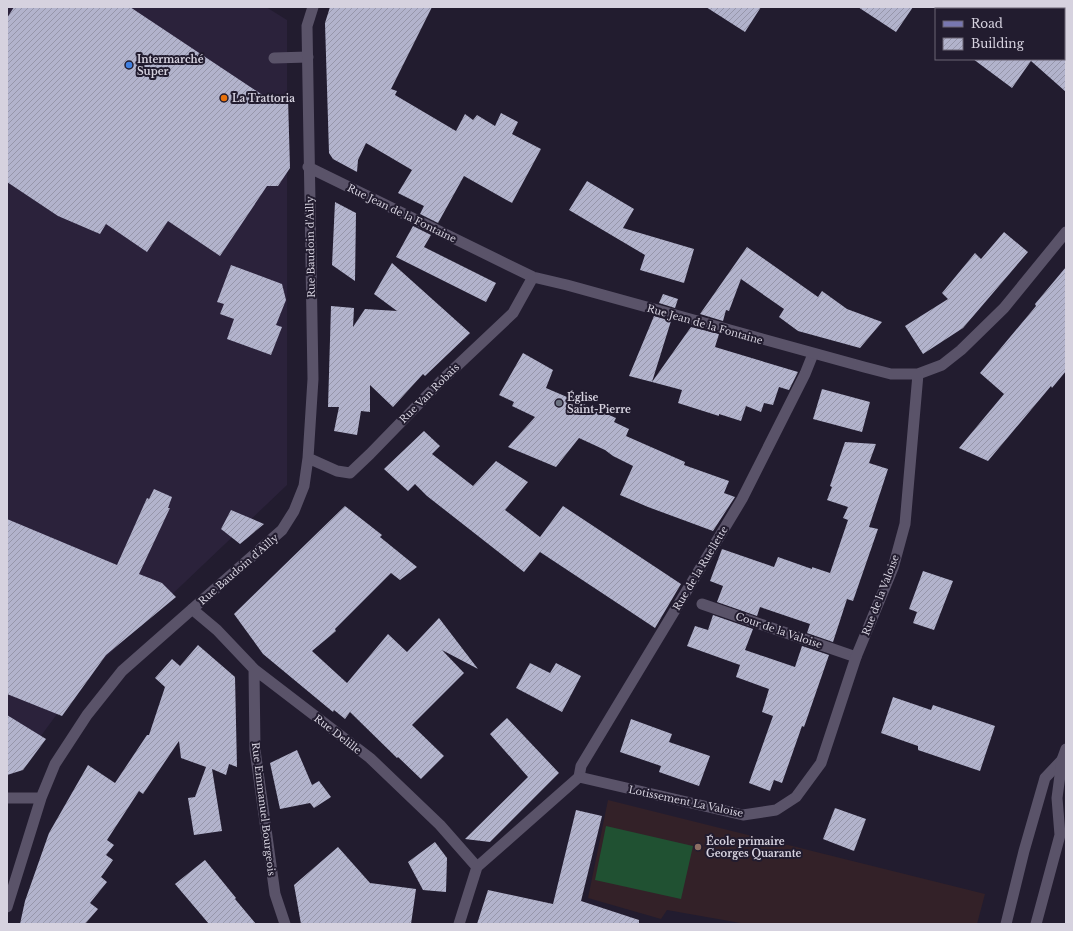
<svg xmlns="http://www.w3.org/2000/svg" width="1073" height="931" viewBox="0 0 1073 931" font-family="'Libre Baskerville',serif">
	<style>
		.built { fill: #2b223b }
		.education { fill: #332128 }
		.garden { fill: #205132 }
		.building { fill: url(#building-hatch) }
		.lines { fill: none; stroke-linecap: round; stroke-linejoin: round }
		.service { stroke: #5a5369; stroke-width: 11 }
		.minor { stroke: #5a5369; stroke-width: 11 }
		.tertiary { stroke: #5a5369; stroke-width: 11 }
		.primary { stroke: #7877b0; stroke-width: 11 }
		.shop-dot { fill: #3f7fe0; stroke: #221c2f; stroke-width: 1.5 }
		.food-dot { fill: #e8710a; stroke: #221c2f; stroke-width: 1.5 }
		.worship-dot { fill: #6b7280; stroke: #221c2f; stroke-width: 1.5 }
		.education-dot { fill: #8d6e63; stroke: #221c2f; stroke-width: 1.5 }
		.labels { text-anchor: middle; stroke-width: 4; stroke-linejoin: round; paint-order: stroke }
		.poi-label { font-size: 10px; font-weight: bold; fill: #d6d2df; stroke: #221c2f; text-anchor: start }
		.street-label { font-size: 10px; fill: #d6d2df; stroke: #221c2f }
	</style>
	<defs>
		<pattern id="building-hatch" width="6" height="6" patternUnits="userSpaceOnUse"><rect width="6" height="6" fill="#b2b3cc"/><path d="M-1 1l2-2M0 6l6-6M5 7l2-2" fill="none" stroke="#9696aa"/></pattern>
	</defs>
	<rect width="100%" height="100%" fill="#221c2f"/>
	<path class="built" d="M 7,7 L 266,7 L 287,20 L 287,485 L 82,680 L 13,774 L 7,775 Z"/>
	<path class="education" d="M 608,800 L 985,894 L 977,924 L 746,924 L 667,910 L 661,919 L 588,898 Z"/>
	<path class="garden" d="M 606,826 L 693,846 L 681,899 L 595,880 Z"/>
	<path class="building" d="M 14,7 L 130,7 L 267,98 L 288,98 L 290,168 L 278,186 L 267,186 L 220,256 L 168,221 L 147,252 L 106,224 L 100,234 L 58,216 L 7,182 L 7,18 Z
		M 330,7 L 432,7 L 391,89 L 397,91 L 395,95 L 456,131 L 465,114 L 473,120 L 477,115 L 495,126 L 501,113 L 518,122 L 512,134 L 541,149 L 512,203 L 464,176 L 438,223 L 420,214 L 424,206 L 398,193 L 412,170 L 366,143 L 358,160 L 357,172 L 333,159 L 329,153 L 325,23 Z
		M 706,7 L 761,7 L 745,32 Z
		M 858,7 L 913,7 L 896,32 Z
		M 973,59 L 1066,59 L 1066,92 L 1031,61 L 1012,88 Z
		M 587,181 L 634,209 L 623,228 L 694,249 L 684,283 L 640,270 L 645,255 L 569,210 Z
		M 335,202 L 356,213 L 355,281 L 332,265 Z
		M 413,226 L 431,235 L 424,247 L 496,283 L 486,302 L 396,257 Z
		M 1004,232 L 1028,252 L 963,328 L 923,354 L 905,326 L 948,299 L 942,293 L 975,253 L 981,259 Z
		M 747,247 L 818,297 L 822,291 L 847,309 L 882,322 L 860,348 L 798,331 L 779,317 L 784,309 L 741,279 L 729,311 L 726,310 L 723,321 L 700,314 Z
		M 392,263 L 470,333 L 425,376 L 423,374 L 393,407 L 370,385 L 370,412 L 361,411 L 357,435 L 334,431 L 339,407 L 328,407 L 331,306 L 354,308 L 353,327 L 365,309 L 397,311 L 374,294 Z
		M 231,265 L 282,284 L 286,300 L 276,325 L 282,327 L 271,355 L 227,339 L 234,319 L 220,314 L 224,304 L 217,302 Z
		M 1066,267 L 1066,371 L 1052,388 L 1051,386 L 988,461 L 959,448 L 1004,394 L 980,373 L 1036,306 L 1035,304 Z
		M 663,294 L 678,299 L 675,308 L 659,303 Z
		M 654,316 L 671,321 L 652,382 L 629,376 Z
		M 691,327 L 719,334 L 715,347 L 798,372 L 789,390 L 779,387 L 773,405 L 764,403 L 761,412 L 746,406 L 741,421 L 719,414 L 719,416 L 678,403 L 682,390 L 652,382 Z
		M 523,353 L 553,370 L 546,388 L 616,418 L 614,422 L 629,429 L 626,436 L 685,462 L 684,465 L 729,481 L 724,493 L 735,497 L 713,531 L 648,507 L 620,495 L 633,466 L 613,456 L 605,450 L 579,438 L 556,467 L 508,447 L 535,417 L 512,406 L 514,402 L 499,395 Z
		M 822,389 L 870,402 L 862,432 L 813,419 Z
		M 424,431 L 440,446 L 432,454 L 473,486 L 496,461 L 528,482 L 505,510 L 540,537 L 563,506 L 681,584 L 655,628 L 540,552 L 524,572 L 427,496 L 415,484 L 408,491 L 384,469 Z
		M 845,442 L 876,444 L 869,463 L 888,469 L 869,527 L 878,529 L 853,601 L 847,599 L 833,642 L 807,633 L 810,624 L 760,607 L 757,616 L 717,602 L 723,586 L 710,581 L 722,549 L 774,567 L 778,557 L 812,569 L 812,567 L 830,573 L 848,520 L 843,518 L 848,507 L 827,500 L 832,487 L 830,486 Z
		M 154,489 L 172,497 L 168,508 L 170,508 L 139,574 L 162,583 L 176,597 L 106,655 L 62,716 L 7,694 L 7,519 L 117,565 L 147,498 L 149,499 Z
		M 345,506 L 382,535 L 380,537 L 417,567 L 400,580 L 391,573 L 335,629 L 336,631 L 312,651 L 347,683 L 388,634 L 407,652 L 439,618 L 478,669 L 442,650 L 464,673 L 412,725 L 444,756 L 421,779 L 398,757 L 397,758 L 350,712 L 345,719 L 334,710 L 333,712 L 263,654 L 234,614 Z
		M 231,510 L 264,524 L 240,544 L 221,529 Z
		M 923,571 L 953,581 L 934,630 L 913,623 L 917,612 L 909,609 Z
		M 713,615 L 753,629 L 745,650 L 795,667 L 802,646 L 829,655 L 804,727 L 802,726 L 782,783 L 774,780 L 770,791 L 749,783 L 773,716 L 762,712 L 769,689 L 736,677 L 740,665 L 687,646 L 695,626 L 708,630 Z
		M 198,645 L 235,677 L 237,767 L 229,764 L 226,775 L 212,769 L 222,831 L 194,835 L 188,798 L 195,797 L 206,767 L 181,758 L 179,741 L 143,794 L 139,791 L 107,840 L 114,845 L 106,855 L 113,860 L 101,877 L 107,882 L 90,903 L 98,909 L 85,924 L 20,924 L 25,901 L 49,833 L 88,765 L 115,783 L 147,735 L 149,735 L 165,687 L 155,678 L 172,659 L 180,666 Z
		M 530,663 L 550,673 L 556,663 L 581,676 L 562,712 L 516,688 Z
		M 893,697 L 931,710 L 933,705 L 995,726 L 980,771 L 918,750 L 918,746 L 881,733 Z
		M 7,715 L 46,739 L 23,770 L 7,775 Z
		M 507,718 L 559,773 L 490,842 L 465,839 L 528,777 L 490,734 Z
		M 631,719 L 672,734 L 669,742 L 710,756 L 699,786 L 659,772 L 661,766 L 620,752 Z
		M 297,750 L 312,785 L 319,781 L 331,797 L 314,808 L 310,803 L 280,809 L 270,763 Z
		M 835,808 L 866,819 L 854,851 L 823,839 Z
		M 576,810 L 602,816 L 581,901 L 639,920 L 639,924 L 477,924 L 488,890 L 553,904 Z
		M 435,842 L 447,858 L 446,892 L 423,890 L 408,862 Z
		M 338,847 L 370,883 L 416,889 L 411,924 L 301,924 L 294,885 Z
		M 205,860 L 236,898 L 235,899 L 256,924 L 209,924 L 175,884 Z"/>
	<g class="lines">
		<path class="service" d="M 274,58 L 308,57
			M 702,604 L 856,657
			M 579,777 L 581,766 L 742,499 L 805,374 L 813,354
			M 1006,924 L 1024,851 L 1045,778 L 1062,760"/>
		<path class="minor" d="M 308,167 L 533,277 L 567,285 L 864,367 L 891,374 L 918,374 L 942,365 L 961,350 L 1004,308 L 1066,232
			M 308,458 L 337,471 L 350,473 L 370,454 L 442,380 L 513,313 L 533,277
			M 192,609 L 217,630 L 254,669 L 370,758 L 440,825 L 477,867
			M 254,669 L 255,750 L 275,894 L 285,924
			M 7,798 L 41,798
			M 7,907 L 41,798 L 55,764 L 87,715 L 122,671 L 282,530 L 294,511 L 304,486 L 308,458 L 313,379 L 307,26 L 313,7
			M 459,924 L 477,867 L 579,777 L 743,815 L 776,810 L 796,797 L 821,763 L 856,657 L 893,568 L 905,524 L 918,374"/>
		<path class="tertiary" d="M 1036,924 L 1060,835 L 1057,798 L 1062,760 L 1066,749"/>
		<path class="primary" d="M 1059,7 L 1062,9"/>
	</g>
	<circle class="shop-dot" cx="129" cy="65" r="4"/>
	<circle class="food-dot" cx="224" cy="98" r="4"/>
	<circle class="worship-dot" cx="559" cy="403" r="4"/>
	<circle class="education-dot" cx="698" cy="847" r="4"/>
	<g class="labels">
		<g class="poi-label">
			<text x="137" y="63">Intermarché<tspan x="137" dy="12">Super</tspan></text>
			<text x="232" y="102">La Trattoria</text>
			<text x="567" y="401">Église<tspan x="567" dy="12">Saint-Pierre</tspan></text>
			<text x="706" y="845">École primaire<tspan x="706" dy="12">Georges Quarante</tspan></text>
		</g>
		<g class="street-label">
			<text transform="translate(402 213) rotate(26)" y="4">Rue Jean de la Fontaine</text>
			<text transform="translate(310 247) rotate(-91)" y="4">Rue Baudoin d'Ailly</text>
			<text transform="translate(705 324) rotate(16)" y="4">Rue Jean de la Fontaine</text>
			<text transform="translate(429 393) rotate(-45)" y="4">Rue Van Robais</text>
			<text transform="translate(700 568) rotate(-59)" y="4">Rue de la Ruellette</text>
			<text transform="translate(238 569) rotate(-41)" y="4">Rue Baudoin d'Ailly</text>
			<text transform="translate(880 595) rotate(-69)" y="4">Rue de la Valoise</text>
			<text transform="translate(779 630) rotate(19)" y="4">Cour de la Valoise</text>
			<text transform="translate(338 734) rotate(38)" y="4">Rue Delille</text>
			<text transform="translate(686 801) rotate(12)" y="4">Lotissement La Valoise</text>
			<text transform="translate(264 809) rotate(83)" y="4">Rue Emmanuel Bourgeois</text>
		</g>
	</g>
	<rect width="1073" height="931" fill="none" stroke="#d6d2df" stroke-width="16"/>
	<rect x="935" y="8" width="130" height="52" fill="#221c2f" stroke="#6a6575"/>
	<rect x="943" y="21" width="20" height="6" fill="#7877b0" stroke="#6a6575"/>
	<text x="971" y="28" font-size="12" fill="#d6d2df">Road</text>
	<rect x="943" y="38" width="20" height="12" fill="url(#building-hatch)" stroke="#6a6575"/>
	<text x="971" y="48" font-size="12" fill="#d6d2df">Building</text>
</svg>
